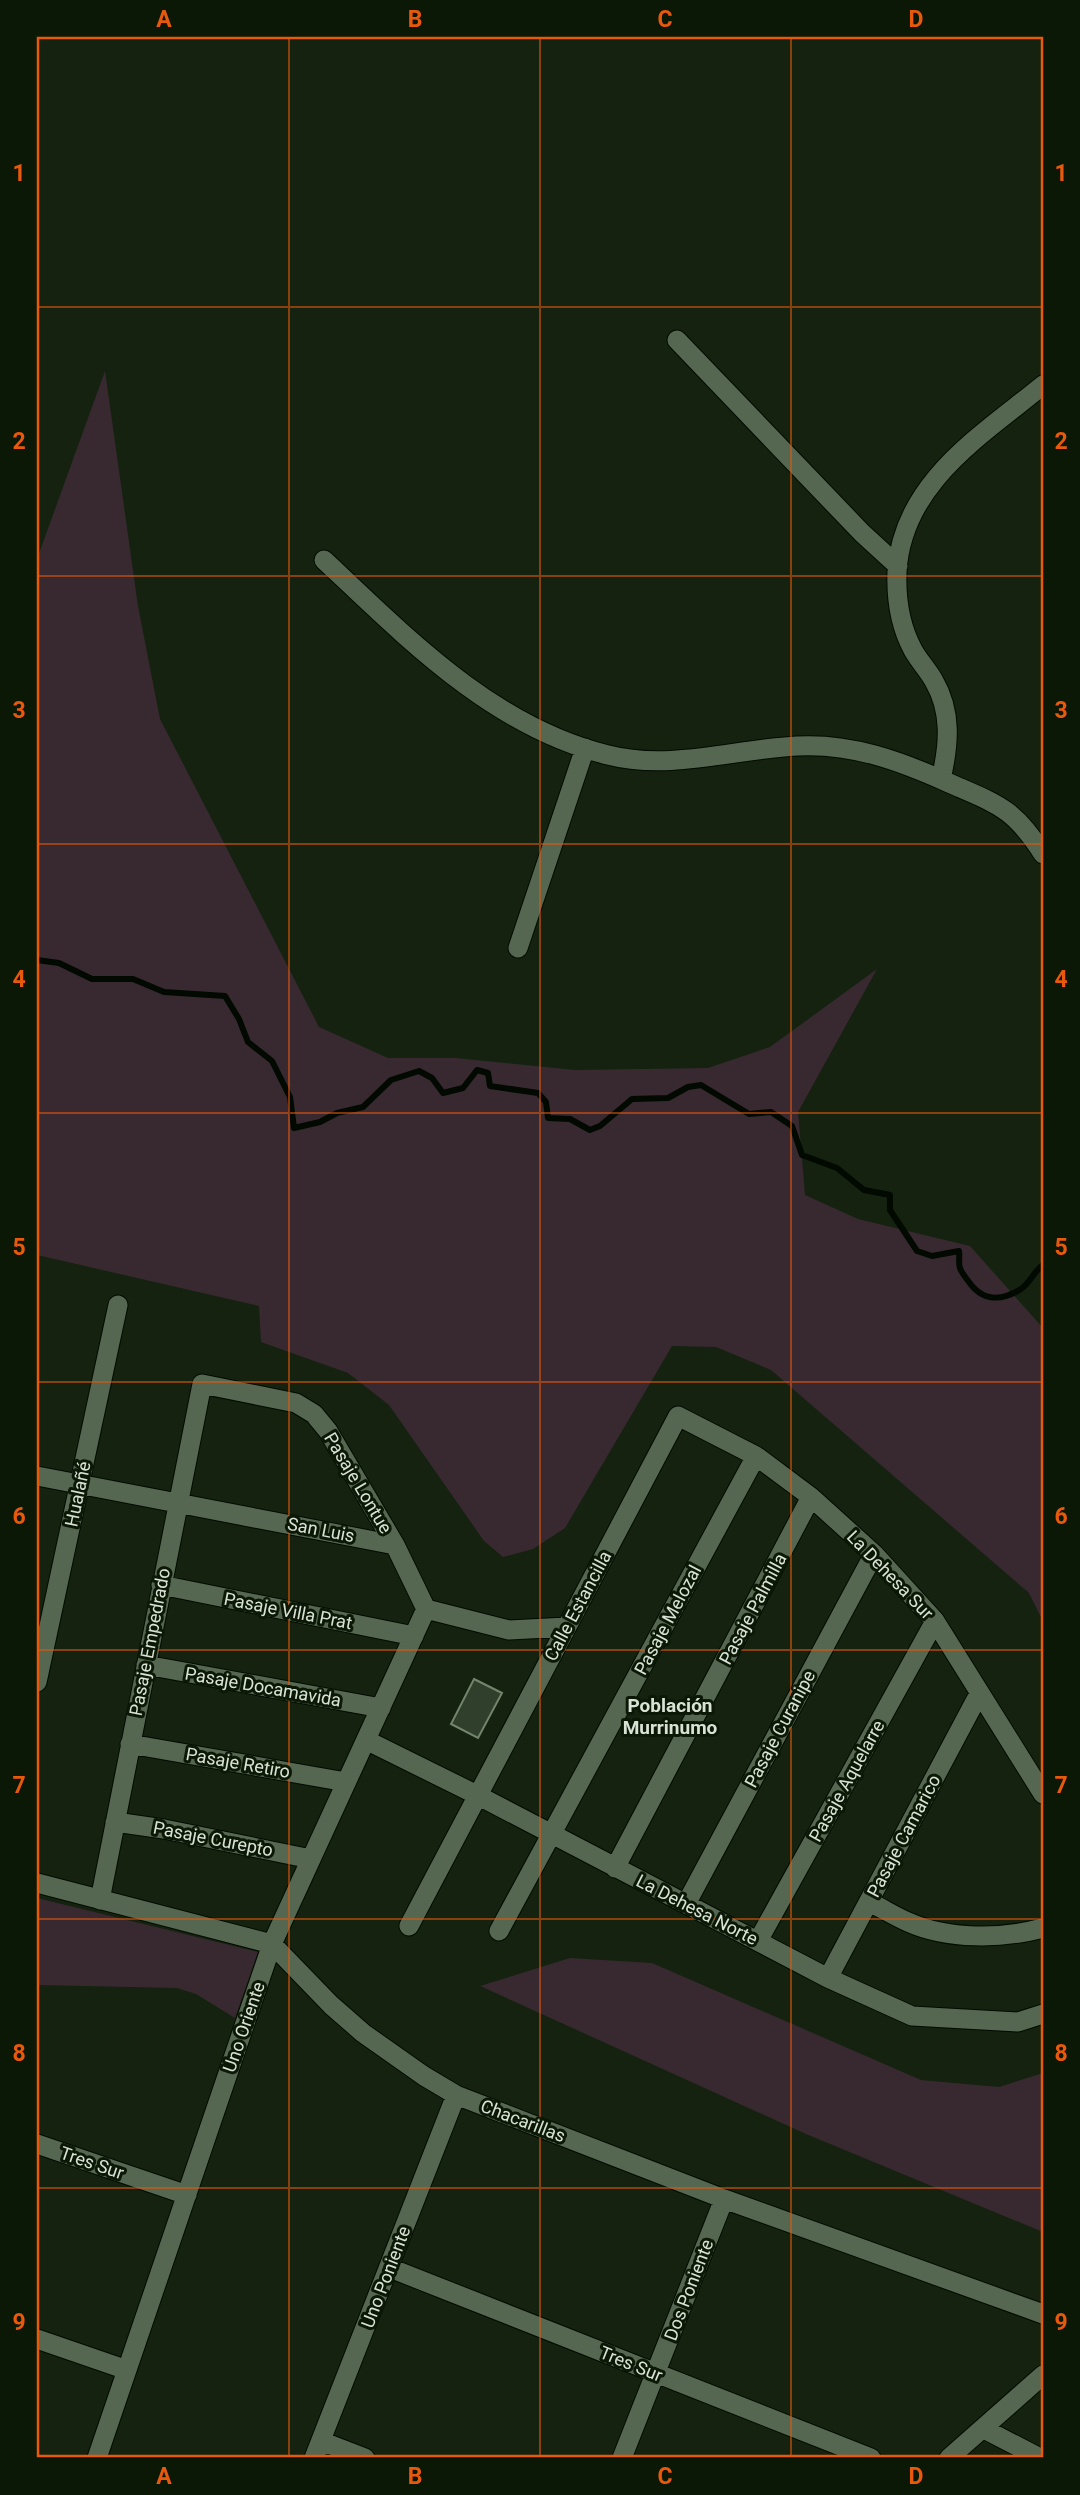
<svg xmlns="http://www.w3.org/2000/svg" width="1080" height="2495" viewBox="0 0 1080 2495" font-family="Roboto,sans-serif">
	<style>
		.green { fill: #382931 }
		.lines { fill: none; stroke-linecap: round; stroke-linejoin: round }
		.stream { stroke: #010900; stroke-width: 6 }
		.building { fill: #303f2b; stroke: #73856d; stroke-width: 2 }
		.minor-casing { stroke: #020b00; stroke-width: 21 }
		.minor { stroke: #566751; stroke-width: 19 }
		.grid { fill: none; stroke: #e8590c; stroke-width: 2; stroke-opacity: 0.55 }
		.labels { text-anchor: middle; stroke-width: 6; stroke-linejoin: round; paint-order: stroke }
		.street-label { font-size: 18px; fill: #d8e2d5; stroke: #0b1806 }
		.neighbourhood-label { font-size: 19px; font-weight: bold; fill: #d8e2d5; stroke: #0b1806 }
		.neatline { fill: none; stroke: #e8590c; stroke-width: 2.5 }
		.grid-label { font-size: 23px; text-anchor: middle; font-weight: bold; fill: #e8590c }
	</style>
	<rect width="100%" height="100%" fill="#14220f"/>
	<path class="green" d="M 105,371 L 138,606 L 160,719 L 319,1027 L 388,1058 L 455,1058 L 575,1070 L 708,1068 L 770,1047 L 877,969 L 798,1112 L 805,1195 L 858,1219 L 970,1246 L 1043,1328 L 1043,1621 L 1029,1593 L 771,1370 L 716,1347 L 672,1346 L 565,1528 L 533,1549 L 503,1557 L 484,1541 L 389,1405 L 348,1373 L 261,1342 L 259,1306 L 37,1255 L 37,559 Z
		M 37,1898 L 258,1952 L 235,2018 L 196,1994 L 177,1988 L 37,1985 Z
		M 570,1958 L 652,1963 L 921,2080 L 999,2087 L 1043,2073 L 1043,2232 L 806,2134 L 480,1986 Z"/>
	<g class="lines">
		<path class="stream" d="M 37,960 L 59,963 L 92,979 L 133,979 L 164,992 L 225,996 L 239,1019 L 248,1042 L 272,1061 L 290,1097 L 294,1128 L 320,1122 L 337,1113 L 363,1107 L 391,1080 L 419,1071 L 432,1078 L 443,1093 L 463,1088 L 477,1070 L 488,1073 L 490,1086 L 538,1093 L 546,1102 L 548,1118 L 570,1119 L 590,1130 L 600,1126 L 632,1099 L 668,1098 L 688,1087 L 701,1085 L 749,1114 L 771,1112 L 792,1126 L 802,1155 L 837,1168 L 864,1190 L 890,1195 L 890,1210 L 917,1251 L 932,1256 L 959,1251 C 960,1256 958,1263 960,1268 C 961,1272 966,1278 969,1282 C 983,1302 1002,1301 1021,1289 C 1030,1283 1034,1271 1043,1265"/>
	</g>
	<path class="building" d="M 474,1679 L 502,1693 L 478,1738 L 451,1724 Z"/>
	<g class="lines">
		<g class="minor-casing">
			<path id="minor" d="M 677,340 L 862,533 L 898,566
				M 324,560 C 407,638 493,727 608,755 C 670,771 735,749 797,746 C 852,743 900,761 949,783 C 997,804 1014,808 1043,854
				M 941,779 C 949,745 952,712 934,681 C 928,670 919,661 913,650 C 900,626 896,599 897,572 C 902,483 981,436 1043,385
				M 518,948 L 585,748
				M 37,1476 L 395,1545 L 426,1609 L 509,1630 L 567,1627
				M 161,1585 L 414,1636
				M 146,1665 L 381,1708
				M 37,1682 L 118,1305
				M 366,1740 L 479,1796 L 828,1978 L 912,2016 L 1018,2022 L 1043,2014
				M 130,1744 L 346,1782
				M 115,1822 L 164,1829 L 311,1859
				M 615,1868 L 811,1497
				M 37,1883 L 272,1944 L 331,2005 L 363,2033 L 424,2076 L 456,2095 L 724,2199 L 1043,2314
				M 100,1900 L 202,1384 L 296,1403 L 314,1414 L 328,1431 L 395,1545
				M 869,1902 C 882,1908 894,1916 908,1922 C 948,1940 1002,1939 1043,1928
				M 686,1904 L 874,1554
				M 409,1926 L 678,1416 L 756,1456 L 811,1497 L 874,1554 L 935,1621 L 1043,1794
				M 499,1931 L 756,1456
				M 758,1941 L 935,1621
				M 828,1978 L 979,1694
				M 37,2144 L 187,2195
				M 390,2268 L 871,2458
				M 37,2339 L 127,2370
				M 984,2429 L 1040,2458
				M 321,2441 L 365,2458
				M 97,2458 L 272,1944 L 426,1609
				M 314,2458 L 456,2095
				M 622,2458 L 724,2199
				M 949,2458 L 1043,2375"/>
		</g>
		<use href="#minor" class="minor"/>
	</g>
	<path class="grid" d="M 289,37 L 289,2458M 540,37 L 540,2458M 791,37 L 791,2458M 37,307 L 1043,307M 37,576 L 1043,576M 37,844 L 1043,844M 37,1113 L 1043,1113M 37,1382 L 1043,1382M 37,1650 L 1043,1650M 37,1919 L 1043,1919M 37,2188 L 1043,2188"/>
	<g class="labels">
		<g class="street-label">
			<text transform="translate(358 1483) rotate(59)" y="6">Pasaje Lontue</text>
			<text transform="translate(78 1494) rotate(-78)" y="6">Hualañé</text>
			<text transform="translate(321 1530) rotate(11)" y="6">San Luis</text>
			<text transform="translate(890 1575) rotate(46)" y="6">La Dehesa Sur</text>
			<text transform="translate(578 1606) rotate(-62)" y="6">Calle Estancilla</text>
			<text transform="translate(753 1609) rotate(-62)" y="6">Pasaje Palmilla</text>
			<text transform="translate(288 1611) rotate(11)" y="6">Pasaje Villa Prat</text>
			<text transform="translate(668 1620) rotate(-62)" y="6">Pasaje Melozal</text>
			<text transform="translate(150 1642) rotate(-79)" y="6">Pasaje Empedrado</text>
			<text transform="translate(263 1687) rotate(10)" y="6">Pasaje Docamavida</text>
			<text transform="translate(780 1729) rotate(-62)" y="6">Pasaje Curanipe</text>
			<text transform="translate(238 1763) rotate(10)" y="6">Pasaje Retiro</text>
			<text transform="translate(847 1781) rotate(-61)" y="6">Pasaje Aquelarre</text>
			<text transform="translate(904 1836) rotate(-62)" y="6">Pasaje Camarico</text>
			<text transform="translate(213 1839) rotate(11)" y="6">Pasaje Curepto</text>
			<text transform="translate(697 1910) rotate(27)" y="6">La Dehesa Norte</text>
			<text transform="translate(244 2027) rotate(-71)" y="6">Uno Oriente</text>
			<text transform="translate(523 2121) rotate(21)" y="6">Chacarillas</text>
			<text transform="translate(92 2163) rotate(19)" y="6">Tres Sur</text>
			<text transform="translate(386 2277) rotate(-69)" y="6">Uno Poniente</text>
			<text transform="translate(689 2290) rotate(-69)" y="6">Dos Poniente</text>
			<text transform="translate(631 2364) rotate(22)" y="6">Tres Sur</text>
		</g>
		<g class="neighbourhood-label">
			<text x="670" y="1712">Población<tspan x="670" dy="22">Murrinumo</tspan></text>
		</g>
	</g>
	<rect width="1080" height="2495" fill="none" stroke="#0b1806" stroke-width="77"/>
	<rect x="38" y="38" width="1004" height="2418" class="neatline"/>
	<g class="grid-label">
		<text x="164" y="27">A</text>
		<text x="415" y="27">B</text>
		<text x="665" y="27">C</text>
		<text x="916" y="27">D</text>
		<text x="19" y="181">1</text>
		<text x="1061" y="181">1</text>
		<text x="19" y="449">2</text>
		<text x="1061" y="449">2</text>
		<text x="19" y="718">3</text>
		<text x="1061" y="718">3</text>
		<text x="19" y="987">4</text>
		<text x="1061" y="987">4</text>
		<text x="19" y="1255">5</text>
		<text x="1061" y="1255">5</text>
		<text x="19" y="1524">6</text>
		<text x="1061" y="1524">6</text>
		<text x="19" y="1793">7</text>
		<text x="1061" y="1793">7</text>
		<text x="19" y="2061">8</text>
		<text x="1061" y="2061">8</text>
		<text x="19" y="2330">9</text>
		<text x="1061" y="2330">9</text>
		<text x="164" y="2484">A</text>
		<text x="415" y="2484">B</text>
		<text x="665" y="2484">C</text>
		<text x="916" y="2484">D</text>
	</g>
</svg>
